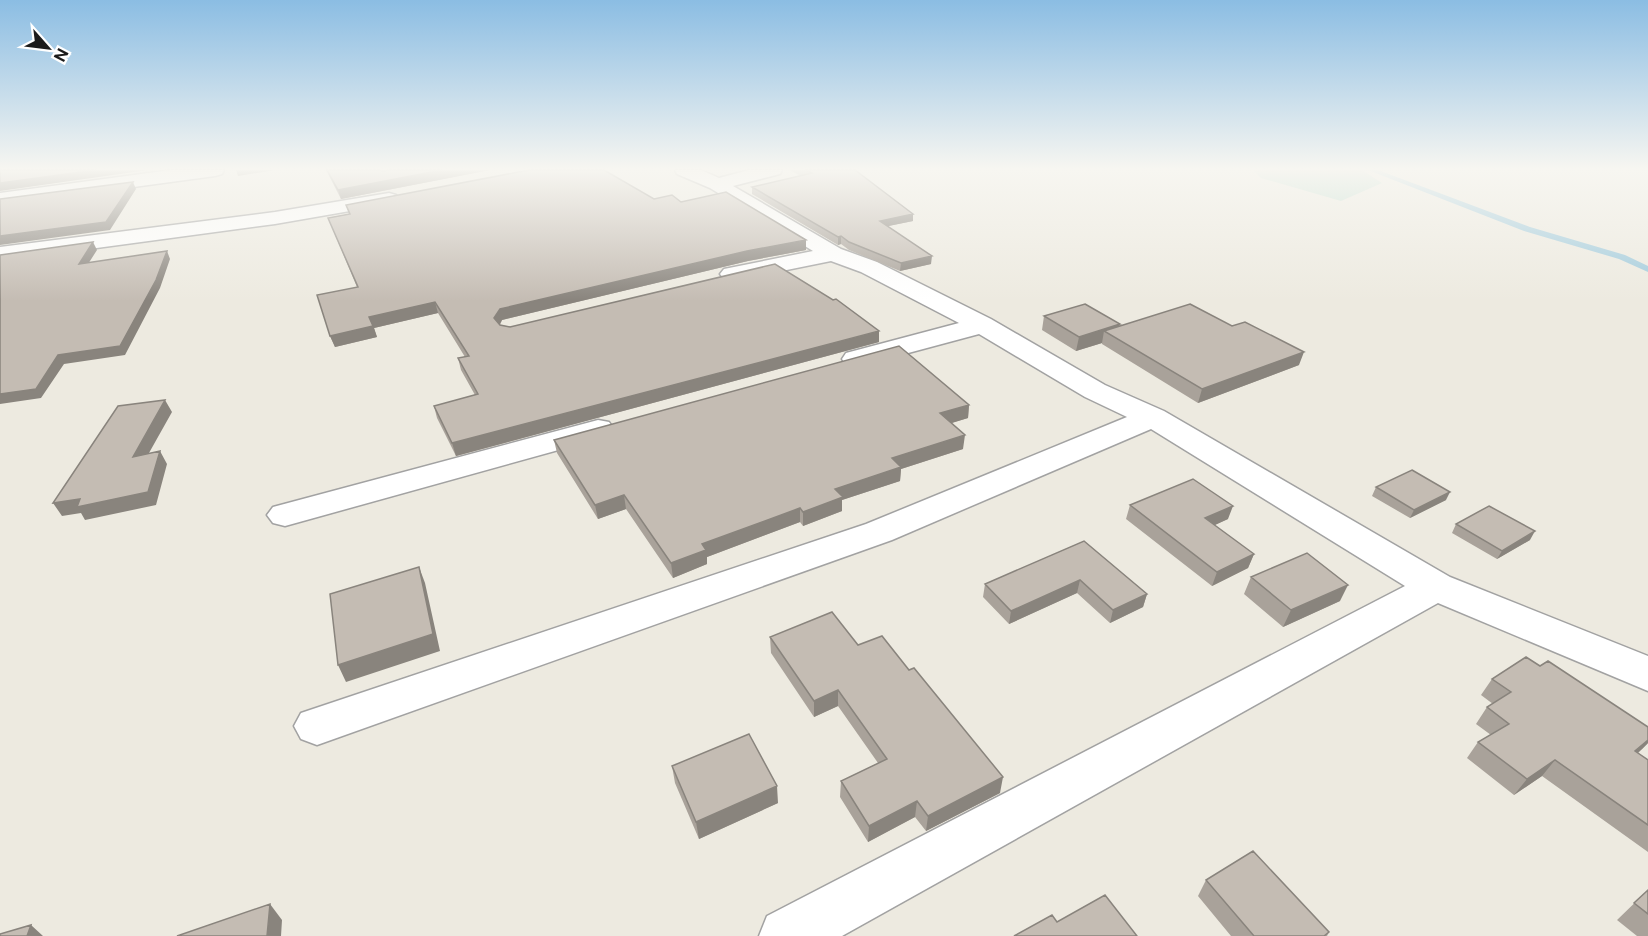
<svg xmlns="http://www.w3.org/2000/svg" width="1648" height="936" viewBox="0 0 1648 936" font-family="'Public Sans',sans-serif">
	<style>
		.wetland { fill: #bcdccf }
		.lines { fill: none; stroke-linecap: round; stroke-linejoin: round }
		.stream { fill: #9fcadc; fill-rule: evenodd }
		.minor-casing { stroke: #a2a2a2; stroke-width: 3 }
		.minor { fill: #fff; fill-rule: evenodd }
		.wall { fill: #a9a29a }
		.shaded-wall { fill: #89847d }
		.building { fill: #c4bcb3; stroke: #89847d; stroke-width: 1.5 }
	</style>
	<rect width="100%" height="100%" fill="#edeae0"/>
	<path class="wetland" d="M 1253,170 L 1362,170 L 1382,183 L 1341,201 L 1261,178 Z"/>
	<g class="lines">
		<path class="stream" d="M 1368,170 L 1378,170 L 1530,227 L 1625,255 L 1648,266 L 1648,272 L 1619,259 L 1524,231 Z"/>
		<g class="minor-casing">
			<path id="minor" d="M 171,170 L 224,170 L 222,174 L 215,176 L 0,205 L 0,193 Z
				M 675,170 L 701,170 L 719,178 L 749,170 L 782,170 L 780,174 L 733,186 L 841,249 L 877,262 L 991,319 L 1105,385 L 1164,411 L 1450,577 L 1648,656 L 1648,691 L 1438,603 L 842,936 L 759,936 L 767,916 L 1405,586 L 1151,429 L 892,540 L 317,745 L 301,739 L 294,726 L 301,713 L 866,524 L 1127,417 L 1085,397 L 979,334 L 856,367 L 846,365 L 842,359 L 846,353 L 959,323 L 861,272 L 831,261 L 732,281 L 724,279 L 720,274 L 724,269 L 813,251 L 710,188 L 677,174 Z
				M 389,193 L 396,195 L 399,199 L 396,203 L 275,224 L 0,261 L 0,247 L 275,212 Z
				M 598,420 L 609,422 L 614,429 L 609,436 L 285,526 L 273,523 L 267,515 L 273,507 Z"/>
		</g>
		<use href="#minor" class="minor"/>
	</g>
	<path class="wall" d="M 326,170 L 381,170 L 382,171 L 389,170 L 490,170 L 341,199 Z
		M 789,170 L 855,170 L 913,214 L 913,221 L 888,226 L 931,264 L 900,271 L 849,250 L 841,244 L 838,245 L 752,194 L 752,187 L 801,176 Z
		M 654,199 L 681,202 L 806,250 L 748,261 L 502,320 L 500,325 L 510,327 L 879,342 L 456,456 L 437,418 L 434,406 L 475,395 L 461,370 L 458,358 L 465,357 L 438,313 L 374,328 L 377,337 L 335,347 L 330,336 L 357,287 L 328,218 L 349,214 L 346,205 Z
		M 1044,316 L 1119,326 L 1299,365 L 1198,403 L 1102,344 L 1102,343 L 1076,351 L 1042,330 Z
		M 969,405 L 968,418 L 951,423 L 963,449 L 901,469 L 900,481 L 842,500 L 842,511 L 803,526 L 800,522 L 707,557 L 707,564 L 673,578 L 626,509 L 598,519 L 557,453 L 554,440 Z
		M 1376,487 L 1446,500 L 1410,518 L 1372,496 Z
		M 1130,505 L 1228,519 L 1214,525 L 1254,554 L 1248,568 L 1212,586 L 1126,519 Z
		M 1456,524 L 1530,540 L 1497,559 L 1452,533 Z
		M 1084,541 L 1147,594 L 1143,607 L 1110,623 L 1077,593 L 1009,624 L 983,597 L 985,584 Z
		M 1251,577 L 1340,601 L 1283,627 L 1244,594 Z
		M 770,637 L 858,645 L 1000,793 L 926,831 L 915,817 L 868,842 L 840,797 L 841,781 L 878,763 L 838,706 L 814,717 L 771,653 Z
		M 1540,666 L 1648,727 L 1648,743 L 1638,753 L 1648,760 L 1648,852 L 1542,776 L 1514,795 L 1467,758 L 1478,742 L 1491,735 L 1476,724 L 1487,707 L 1493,704 L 1481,695 L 1492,679 Z
		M 672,766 L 778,803 L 699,839 L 675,783 Z
		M 1206,880 L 1329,932 L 1327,936 L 1231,936 L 1198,896 Z
		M 1648,890 L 1648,936 L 1637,936 L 1617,920 Z"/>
	<path class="shaded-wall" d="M 96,170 L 148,170 L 0,191 L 0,183 Z
		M 236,170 L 275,170 L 238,176 Z
		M 442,170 L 490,170 L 341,199 L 338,190 Z
		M 133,182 L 136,189 L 110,230 L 0,245 L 0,236 Z
		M 913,214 L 913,221 L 879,228 L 880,221 Z
		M 841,236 L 841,244 L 838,245 L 838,237 Z
		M 806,240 L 806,250 L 748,261 L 502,320 L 497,329 L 494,318 L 500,309 L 747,251 Z
		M 93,242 L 97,250 L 83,272 L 79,264 Z
		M 167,251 L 170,259 L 160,288 L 125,355 L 64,364 L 41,398 L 0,404 L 0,394 L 58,355 Z
		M 932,256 L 931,264 L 900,271 L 901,263 Z
		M 435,302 L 438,313 L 374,328 L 377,337 L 335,347 L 330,336 L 369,317 Z
		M 1120,324 L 1117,338 L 1104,331 L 1102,343 L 1076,351 L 1079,337 Z
		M 879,331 L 879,342 L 456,456 L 452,443 Z
		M 1304,352 L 1299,365 L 1198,403 L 1202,389 Z
		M 165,400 L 172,412 L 140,469 L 133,457 Z
		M 969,405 L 968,418 L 939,427 L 940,413 Z
		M 965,435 L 963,449 L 901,469 L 900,481 L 842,500 L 842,511 L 803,526 L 803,512 L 835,489 L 892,458 Z
		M 160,451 L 167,464 L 156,505 L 85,520 L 81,513 L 62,516 L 53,503 Z
		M 1450,492 L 1446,500 L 1410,518 L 1414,510 Z
		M 624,495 L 626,509 L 598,519 L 595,505 Z
		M 1233,506 L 1228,519 L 1200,532 L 1205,518 Z
		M 800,508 L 800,522 L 707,557 L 707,564 L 673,578 L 671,563 L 702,544 Z
		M 1535,531 L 1530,540 L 1497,559 L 1502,551 Z
		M 1254,554 L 1248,568 L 1212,586 L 1217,572 Z
		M 419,567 L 425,583 L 440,651 L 346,682 L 338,665 Z
		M 1080,580 L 1077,593 L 1009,624 L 1011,611 Z
		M 1348,585 L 1340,601 L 1283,627 L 1291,610 Z
		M 1147,594 L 1143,607 L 1110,623 L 1113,610 Z
		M 838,690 L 838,706 L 814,717 L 814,701 Z
		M 1648,740 L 1648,743 L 1642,749 L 1621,767 L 1635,751 Z
		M 1555,760 L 1542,776 L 1514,795 L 1527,779 Z
		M 1003,777 L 1000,793 L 926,831 L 928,816 Z
		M 777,786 L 778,803 L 699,839 L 696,822 Z
		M 917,801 L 915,817 L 868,842 L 869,826 Z
		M 270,904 L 282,920 L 281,936 L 267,936 Z
		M 31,925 L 43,936 L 27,936 Z"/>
	<path class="building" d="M 0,170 L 96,170 L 0,183 Z
		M 327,170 L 381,170 L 382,171 L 389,170 L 442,170 L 338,190 Z
		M 529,170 L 604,170 L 654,199 L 672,195 L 681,202 L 726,192 L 806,240 L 747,251 L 500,309 L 494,318 L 500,325 L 510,327 L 775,264 L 833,300 L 836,299 L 879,331 L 452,443 L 434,406 L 478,394 L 458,358 L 469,356 L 435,302 L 369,317 L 373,326 L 330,336 L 317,295 L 358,287 L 328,218 L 350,214 L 346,205 Z
		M 805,170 L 855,170 L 913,214 L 880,221 L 932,256 L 901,263 L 849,242 L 841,236 L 838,237 L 752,187 L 812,173 Z
		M 133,182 L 106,222 L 0,236 L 0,199 Z
		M 93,242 L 79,264 L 167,251 L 156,280 L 120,346 L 58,355 L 36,389 L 0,394 L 0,255 Z
		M 1085,304 L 1120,324 L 1079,337 L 1044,316 Z
		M 1190,304 L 1232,326 L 1245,322 L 1304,352 L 1202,389 L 1104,331 Z
		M 899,346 L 969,405 L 940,413 L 965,435 L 892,458 L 901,467 L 835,489 L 843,497 L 803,512 L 800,508 L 702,544 L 706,550 L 671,563 L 624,495 L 595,505 L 554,440 Z
		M 165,400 L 133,457 L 160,451 L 148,492 L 77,507 L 80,499 L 53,503 L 118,406 Z
		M 1412,470 L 1450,492 L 1414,510 L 1376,487 Z
		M 1193,479 L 1233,506 L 1205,518 L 1254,554 L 1217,572 L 1130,505 Z
		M 1489,506 L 1535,531 L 1502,551 L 1456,524 Z
		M 1084,541 L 1147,594 L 1113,610 L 1080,580 L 1011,611 L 985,584 Z
		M 1307,553 L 1348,585 L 1291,610 L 1251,577 Z
		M 419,567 L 433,634 L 338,665 L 330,594 Z
		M 832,612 L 858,645 L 882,636 L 909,670 L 914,668 L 1003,777 L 928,816 L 917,801 L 869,826 L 841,781 L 887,759 L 838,690 L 814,701 L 770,637 Z
		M 1526,657 L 1540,666 L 1548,661 L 1648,727 L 1648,740 L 1635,751 L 1648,760 L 1648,825 L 1555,760 L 1527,779 L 1478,742 L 1509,724 L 1487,707 L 1511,692 L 1492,679 Z
		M 749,734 L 777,786 L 696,822 L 672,766 Z
		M 1253,851 L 1329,932 L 1324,936 L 1254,936 L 1206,880 Z
		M 1648,890 L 1648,914 L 1634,903 Z
		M 1105,895 L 1137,936 L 1014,936 L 1052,915 L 1057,922 Z
		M 270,904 L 267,936 L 177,936 Z
		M 31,925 L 27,936 L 0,936 L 0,934 Z"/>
	<linearGradient id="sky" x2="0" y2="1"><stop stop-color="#8bbde3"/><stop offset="0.56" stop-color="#f7f6f1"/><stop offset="1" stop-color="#f7f6f1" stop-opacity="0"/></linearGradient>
	<rect width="1648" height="301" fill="url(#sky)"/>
	<g transform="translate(48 48) rotate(118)" stroke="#ffffff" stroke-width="4.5" paint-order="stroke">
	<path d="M0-4.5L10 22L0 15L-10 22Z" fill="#1b1b1b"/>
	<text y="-9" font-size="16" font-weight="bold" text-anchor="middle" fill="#1b1b1b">N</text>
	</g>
</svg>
